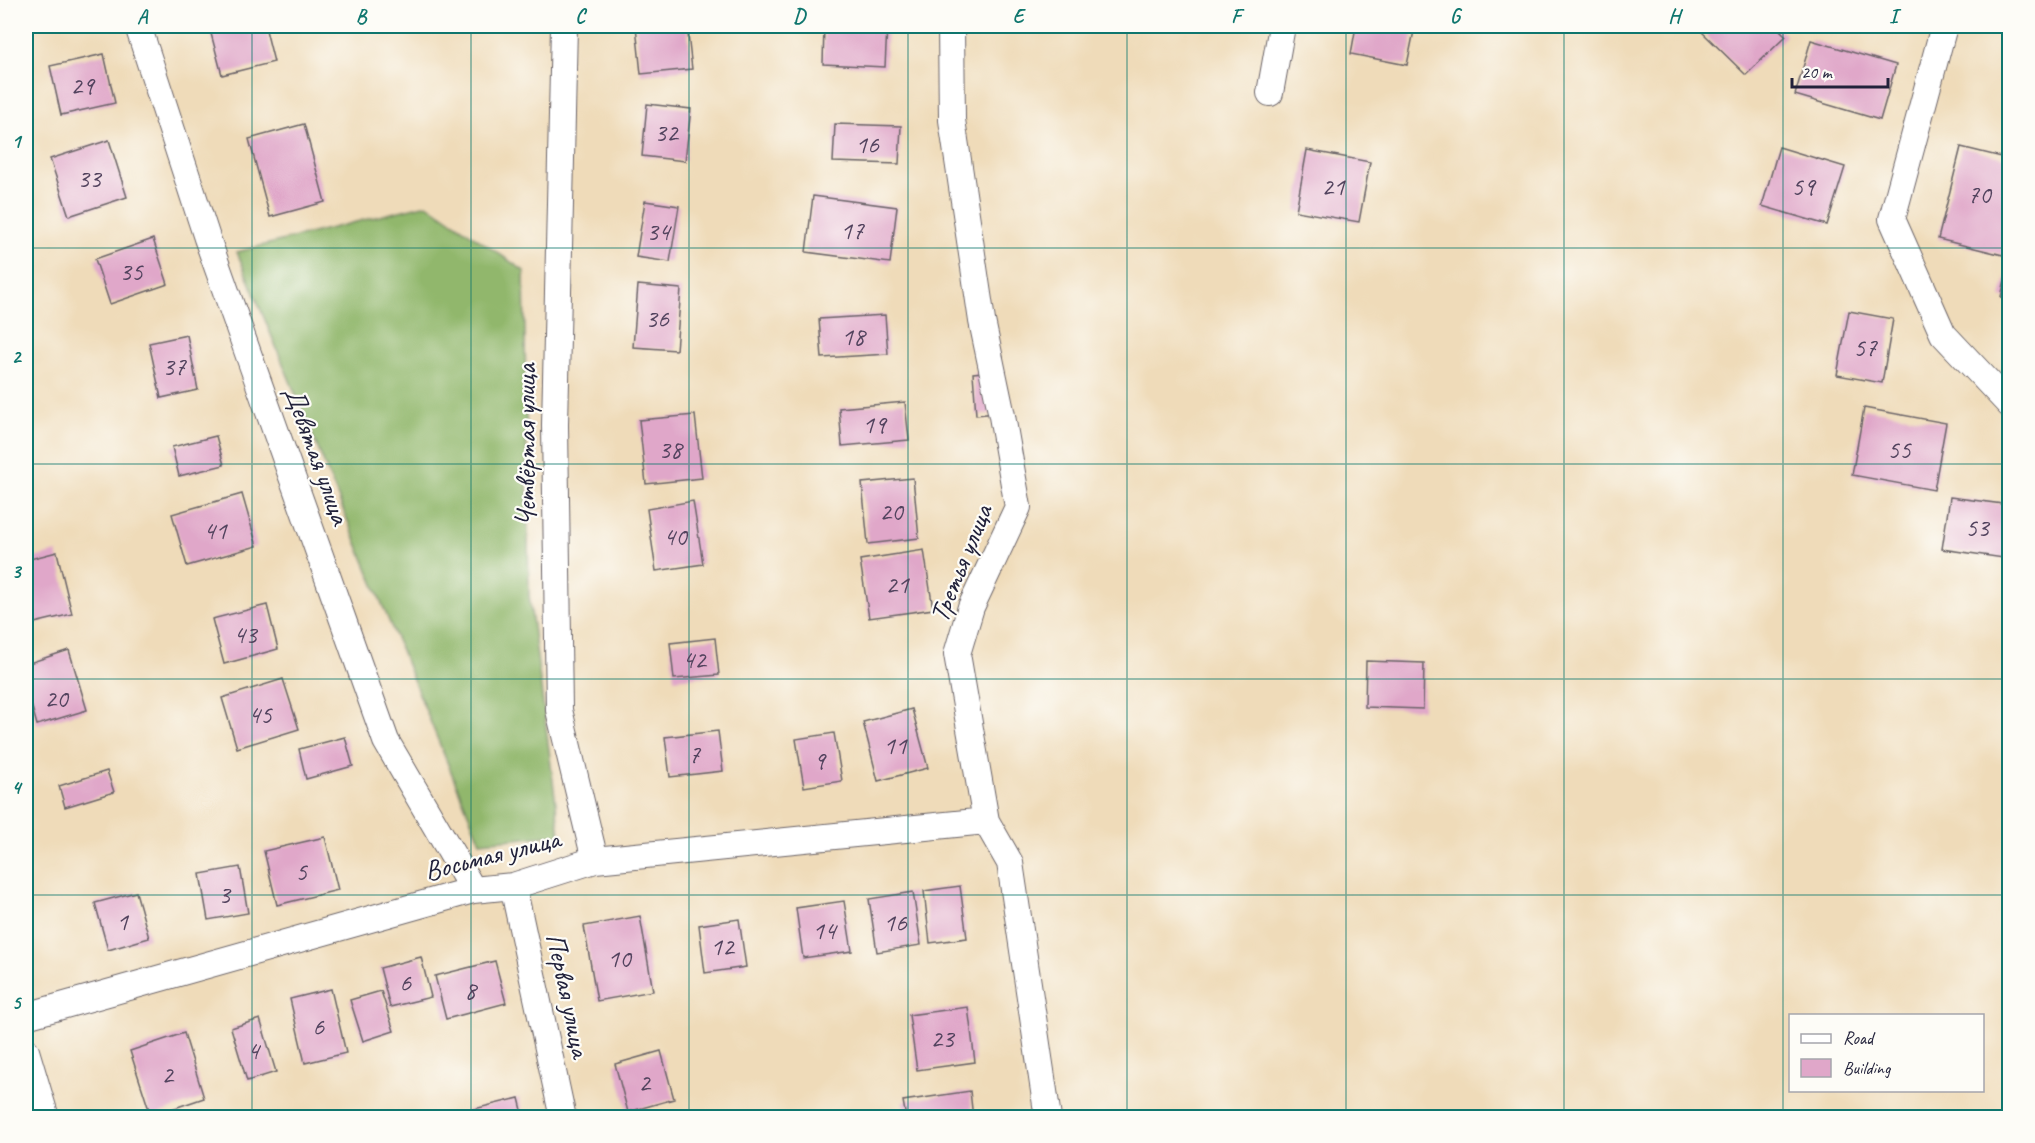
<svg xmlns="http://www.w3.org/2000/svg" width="2035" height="1143" viewBox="0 0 2035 1143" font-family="Caveat,sans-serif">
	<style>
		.forest { fill: #91b76c; stroke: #5a6c54; stroke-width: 1.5 }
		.building { fill: #e0a7c9 }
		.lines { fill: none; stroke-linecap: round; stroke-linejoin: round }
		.street-casing { stroke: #6a6367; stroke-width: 28 }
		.street { stroke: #fff; stroke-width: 26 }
		.grid { fill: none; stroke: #0f766e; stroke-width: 1.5; stroke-opacity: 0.55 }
		.labels { text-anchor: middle; stroke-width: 4.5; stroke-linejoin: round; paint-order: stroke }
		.number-label { font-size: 26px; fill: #52435e }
		.street-label { font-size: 28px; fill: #22223b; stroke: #fdfcf7 }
		.neatline { fill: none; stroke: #0f766e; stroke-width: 2 }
		.grid-label { font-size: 20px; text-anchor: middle; font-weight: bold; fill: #0f766e }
	</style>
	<rect width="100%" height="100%" fill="#fdfcf7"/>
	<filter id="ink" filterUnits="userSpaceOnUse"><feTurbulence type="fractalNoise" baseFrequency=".0167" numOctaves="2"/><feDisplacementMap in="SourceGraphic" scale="12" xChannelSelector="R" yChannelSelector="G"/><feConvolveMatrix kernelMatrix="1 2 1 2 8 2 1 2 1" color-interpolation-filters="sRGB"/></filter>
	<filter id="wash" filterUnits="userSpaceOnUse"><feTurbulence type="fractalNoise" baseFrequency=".008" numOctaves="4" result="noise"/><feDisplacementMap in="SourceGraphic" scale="24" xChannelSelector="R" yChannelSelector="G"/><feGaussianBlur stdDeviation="1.35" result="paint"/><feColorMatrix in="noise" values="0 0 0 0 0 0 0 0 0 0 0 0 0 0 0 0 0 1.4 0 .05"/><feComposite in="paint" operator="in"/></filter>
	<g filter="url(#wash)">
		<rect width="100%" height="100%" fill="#efdbb9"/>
		<path class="forest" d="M 427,204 L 524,271 L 529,595 L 560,835 L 480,842 L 237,252 Z"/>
		<g id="blocks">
			<path class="building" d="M 209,26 L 265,26 L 274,62 L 222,75 Z
				M 636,26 L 687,26 L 692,69 L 641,74 Z
				M 824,26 L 887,26 L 885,67 L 823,64 Z
				M 1356,26 L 1415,26 L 1407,65 L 1351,54 Z
				M 1702,26 L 1776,26 L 1786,36 L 1746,75 L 1699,29 Z
				M 1811,40 L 1896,65 L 1880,120 L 1795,95 Z
				M 104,54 L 115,103 L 61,115 L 50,66 Z
				M 647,104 L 691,109 L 685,161 L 642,156 Z
				M 304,124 L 325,202 L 270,217 L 249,139 Z
				M 835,124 L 901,126 L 899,164 L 833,162 Z
				M 109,140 L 127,197 L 69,216 L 50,159 Z
				M 1779,147 L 1845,167 L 1827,225 L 1762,206 Z
				M 1961,147 L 2010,159 L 2010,229 L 2003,255 L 1938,239 Z
				M 1307,150 L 1370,162 L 1359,222 L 1296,211 Z
				M 813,196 L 897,207 L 890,263 L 806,252 Z
				M 645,201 L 679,206 L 670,262 L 636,257 Z
				M 153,239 L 168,284 L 110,304 L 95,259 Z
				M 2009,263 L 2010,263 L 2010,299 L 2001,297 Z
				M 638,285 L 681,289 L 676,350 L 633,347 Z
				M 1849,311 L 1893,319 L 1882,383 L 1837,375 Z
				M 885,315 L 888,354 L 822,358 L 819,319 Z
				M 187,335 L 198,390 L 161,398 L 149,343 Z
				M 993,371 L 997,413 L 976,415 L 973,373 Z
				M 905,402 L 909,440 L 842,446 L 839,408 Z
				M 1864,408 L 1946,423 L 1934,490 L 1852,475 Z
				M 695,415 L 702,478 L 646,484 L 639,420 Z
				M 216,436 L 224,465 L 179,476 L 172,447 Z
				M 913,478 L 919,538 L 868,544 L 862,483 Z
				M 242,494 L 257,546 L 187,566 L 172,514 Z
				M 1950,497 L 2010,505 L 2010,559 L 1942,549 Z
				M 693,501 L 703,564 L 656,571 L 647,509 Z
				M 924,550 L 933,609 L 869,618 L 860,560 Z
				M 57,552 L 72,614 L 26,625 L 26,560 Z
				M 267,605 L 278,649 L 224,664 L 212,619 Z
				M 715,638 L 719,675 L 674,679 L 670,643 Z
				M 69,650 L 87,710 L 37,725 L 26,686 L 26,664 Z
				M 1366,661 L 1424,663 L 1423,709 L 1365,707 Z
				M 283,679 L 299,729 L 237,748 L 222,698 Z
				M 912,709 L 928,768 L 878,781 L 863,722 Z
				M 718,731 L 723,771 L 670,777 L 665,737 Z
				M 834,733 L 842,781 L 804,787 L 796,739 Z
				M 345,737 L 353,766 L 306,779 L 299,749 Z
				M 107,771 L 114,792 L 65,807 L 59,786 Z
				M 325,837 L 338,890 L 277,905 L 264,851 Z
				M 240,867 L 248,913 L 208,920 L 200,874 Z
				M 960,886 L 967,938 L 930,943 L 924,891 Z
				M 136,892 L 149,938 L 108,950 L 95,903 Z
				M 913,892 L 921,945 L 877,952 L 869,899 Z
				M 844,901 L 852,951 L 803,958 L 796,908 Z
				M 640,916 L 653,991 L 597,1001 L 584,926 Z
				M 739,919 L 746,967 L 705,973 L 699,925 Z
				M 421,957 L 431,997 L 390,1007 L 380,968 Z
				M 495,961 L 506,1003 L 446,1019 L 435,976 Z
				M 331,989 L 346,1053 L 305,1063 L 290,999 Z
				M 381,991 L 394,1031 L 363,1041 L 350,1000 Z
				M 968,1007 L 975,1062 L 917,1070 L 909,1015 Z
				M 260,1019 L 276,1072 L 247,1081 L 231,1028 Z
				M 184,1033 L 204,1098 L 151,1116 L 130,1051 Z
				M 661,1051 L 674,1099 L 628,1112 L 615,1064 Z
				M 970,1091 L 973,1118 L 906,1118 L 903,1101 Z
				M 519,1098 L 524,1118 L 468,1118 L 466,1111 Z"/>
		</g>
	</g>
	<g filter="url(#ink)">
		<use href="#blocks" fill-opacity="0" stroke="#6a6367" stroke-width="1.5"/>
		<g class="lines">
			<g class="street-casing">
				<path id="street" d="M 138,26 L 207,238 L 386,741 L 473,890
					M 564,26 L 555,425 L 559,710 L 595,860
					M 951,26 L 952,120 L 982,321 L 1002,416 L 1018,507 L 971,607 L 957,654 L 986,821 L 1010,863 L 1048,1118
					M 1944,26 L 1892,219 L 1943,334 L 2010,405
					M 1270,93 L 1282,26
					M 513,886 L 563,1118
					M 26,1016 L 473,890 L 513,886 L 595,860 L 986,821
					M 26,1051 L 46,1118"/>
			</g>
			<use href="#street" class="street"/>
		</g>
	</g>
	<path class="grid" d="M 252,26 L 252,1118M 471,26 L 471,1118M 689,26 L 689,1118M 908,26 L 908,1118M 1127,26 L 1127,1118M 1346,26 L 1346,1118M 1564,26 L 1564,1118M 1783,26 L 1783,1118M 26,248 L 2010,248M 26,464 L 2010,464M 26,679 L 2010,679M 26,895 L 2010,895"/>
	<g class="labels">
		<g class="number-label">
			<text x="82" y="94">29</text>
			<text x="666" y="141">32</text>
			<text x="867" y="153">16</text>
			<text x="89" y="187">33</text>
			<text x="1333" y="195">21</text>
			<text x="1803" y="195">59</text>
			<text x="1979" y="203">70</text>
			<text x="852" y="239">17</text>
			<text x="658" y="240">34</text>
			<text x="131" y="280">35</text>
			<text x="657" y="327">36</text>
			<text x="853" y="345">18</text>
			<text x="1865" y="356">57</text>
			<text x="174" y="375">37</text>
			<text x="874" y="433">19</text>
			<text x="670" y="458">38</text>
			<text x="1899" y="458">55</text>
			<text x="891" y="520">20</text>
			<text x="1977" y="536">53</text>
			<text x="215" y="539">41</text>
			<text x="675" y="545">40</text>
			<text x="897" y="593">21</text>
			<text x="245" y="643">43</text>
			<text x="694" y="668">42</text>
			<text x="56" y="707">20</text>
			<text x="260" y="723">45</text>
			<text x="895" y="754">11</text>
			<text x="694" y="763">7</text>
			<text x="819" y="769">9</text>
			<text x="301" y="880">5</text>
			<text x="224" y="903">3</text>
			<text x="122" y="930">1</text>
			<text x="895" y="931">16</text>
			<text x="824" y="939">14</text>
			<text x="722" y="955">12</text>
			<text x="619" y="967">10</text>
			<text x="405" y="991">6</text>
			<text x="470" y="999">8</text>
			<text x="318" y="1035">6</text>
			<text x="942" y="1047">23</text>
			<text x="253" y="1059">4</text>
			<text x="167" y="1083">2</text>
			<text x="644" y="1091">2</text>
		</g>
		<g class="street-label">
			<text transform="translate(525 445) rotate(-90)" y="10">Четвёртая улица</text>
			<text transform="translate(318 455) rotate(70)" y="10">Девятая улица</text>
			<text transform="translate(960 563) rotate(-68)" y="10">Третья улица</text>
			<text transform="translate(492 854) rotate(-14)" y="10">Восьмая улица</text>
			<text transform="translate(569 995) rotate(78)" y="10">Первая улица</text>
		</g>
	</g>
	<rect width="2035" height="1143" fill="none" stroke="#fdfcf7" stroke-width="66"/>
	<rect x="1789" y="1014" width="195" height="78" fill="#fdfcf7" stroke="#a5a5ac" stroke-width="1.5"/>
	<rect x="1801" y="1034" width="30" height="9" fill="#ffffff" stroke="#a5a5ac" stroke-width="1.5"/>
	<text x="1843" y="1044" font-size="18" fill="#22223b">Road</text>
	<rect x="1801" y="1059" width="30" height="18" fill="#e0a7c9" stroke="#a5a5ac" stroke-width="1.5"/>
	<text x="1843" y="1074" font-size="18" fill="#22223b">Building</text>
	<path d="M1792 78v9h96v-9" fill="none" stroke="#22223b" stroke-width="3"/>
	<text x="1801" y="78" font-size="18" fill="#22223b" stroke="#fdfcf7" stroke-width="4.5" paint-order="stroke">20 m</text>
	<rect x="33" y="33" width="1969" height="1077" class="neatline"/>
	<g class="grid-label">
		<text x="142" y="23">A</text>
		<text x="361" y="23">B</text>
		<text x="580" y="23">C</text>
		<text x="799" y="23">D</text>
		<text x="1018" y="23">E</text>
		<text x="1236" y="23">F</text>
		<text x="1455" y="23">G</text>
		<text x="1674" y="23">H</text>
		<text x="1893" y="23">I</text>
		<text x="16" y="148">1</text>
		<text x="16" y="363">2</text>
		<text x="16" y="578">3</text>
		<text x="16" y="794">4</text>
		<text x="16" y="1009">5</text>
	</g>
</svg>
